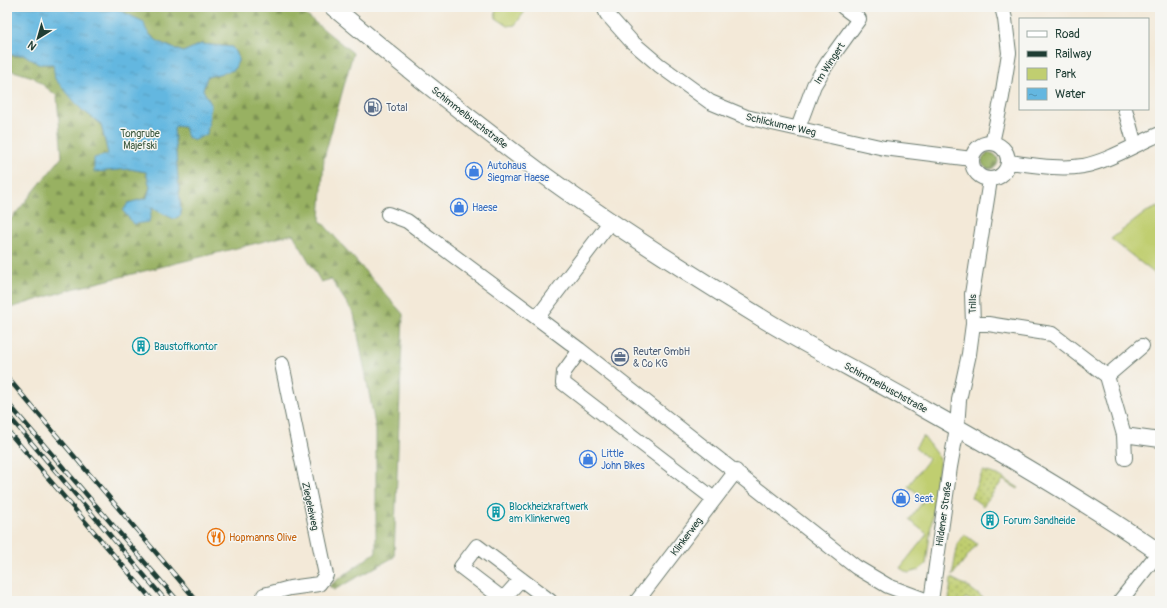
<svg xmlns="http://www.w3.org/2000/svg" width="1167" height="608" viewBox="0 0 1167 608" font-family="Pangolin,sans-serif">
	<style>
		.green { fill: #c0ce70; stroke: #708652 }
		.forest { fill: url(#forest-firs); stroke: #5c774b }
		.garden { fill: url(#garden-dots); stroke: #708652 }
		.water { fill: url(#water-ripples); stroke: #427a8a }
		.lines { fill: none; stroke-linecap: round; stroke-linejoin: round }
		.minor-casing { stroke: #69796d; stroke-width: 16 }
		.major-casing { stroke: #69796d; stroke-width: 19 }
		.minor { stroke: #fff; stroke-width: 14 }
		.major { stroke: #fff; stroke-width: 17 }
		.rail-casing { stroke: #1f3d34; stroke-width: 4.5 }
		.rail { stroke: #f6f6f2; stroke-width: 3; stroke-dasharray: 9; stroke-linecap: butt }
		.labels { text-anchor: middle; stroke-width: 3; stroke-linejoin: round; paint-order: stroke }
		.street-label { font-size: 10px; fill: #1f3d34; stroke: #f6f6f2 }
		.service-label { font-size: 10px; fill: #4e5e75; stroke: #f6f6f2; text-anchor: start }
		.park-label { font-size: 10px; fill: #3f5a40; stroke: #f6f6f2 }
		.shop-label { font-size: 10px; fill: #366cbe; stroke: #f6f6f2; text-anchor: start }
		.culture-label { font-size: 10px; fill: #0d838f; stroke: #f6f6f2; text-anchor: start }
		.food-label { font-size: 10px; fill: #c56008; stroke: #f6f6f2; text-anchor: start }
	</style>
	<defs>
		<pattern id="forest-firs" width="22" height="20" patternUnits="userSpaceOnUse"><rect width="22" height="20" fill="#98b162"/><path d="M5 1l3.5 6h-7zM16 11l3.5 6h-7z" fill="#7b9152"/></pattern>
		<pattern id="garden-dots" width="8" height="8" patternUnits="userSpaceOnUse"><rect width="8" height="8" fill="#c0ce70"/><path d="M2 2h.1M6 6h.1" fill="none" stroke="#9ba85d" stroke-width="1.8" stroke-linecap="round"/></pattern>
		<pattern id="water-ripples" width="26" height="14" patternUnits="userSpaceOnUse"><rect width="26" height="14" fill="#64b7e0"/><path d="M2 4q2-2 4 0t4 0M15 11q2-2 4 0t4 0" fill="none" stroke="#5296b6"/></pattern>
	</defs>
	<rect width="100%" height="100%" fill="#f6f6f2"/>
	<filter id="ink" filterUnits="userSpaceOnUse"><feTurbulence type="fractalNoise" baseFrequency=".025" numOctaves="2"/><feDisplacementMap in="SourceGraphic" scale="8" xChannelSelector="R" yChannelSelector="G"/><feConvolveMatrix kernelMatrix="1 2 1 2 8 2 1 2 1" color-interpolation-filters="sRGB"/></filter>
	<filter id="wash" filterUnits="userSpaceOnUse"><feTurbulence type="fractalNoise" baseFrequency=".012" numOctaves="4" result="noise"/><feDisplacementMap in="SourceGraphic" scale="16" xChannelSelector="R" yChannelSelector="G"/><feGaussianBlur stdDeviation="0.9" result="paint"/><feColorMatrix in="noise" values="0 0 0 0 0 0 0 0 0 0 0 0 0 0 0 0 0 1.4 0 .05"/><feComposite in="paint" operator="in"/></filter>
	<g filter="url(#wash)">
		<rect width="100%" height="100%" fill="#f3e9d8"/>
		<path class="green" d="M 495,7 L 526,7 L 526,10 L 515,25 L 508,26 L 496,18 Z
			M 1158,207 L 1160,209 L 1159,277 L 1111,239 L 1146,212 Z
			M 923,436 L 940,459 L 926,564 L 919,570 L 908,573 L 900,568 L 927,534 L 909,520 L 925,499 L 908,486 L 929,459 L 915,448 Z"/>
		<path class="forest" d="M 97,7 L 296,7 L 353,53 L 324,158 L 320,220 L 403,314 L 394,557 L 334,590 L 329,586 L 376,552 L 376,430 L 354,314 L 331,279 L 321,282 L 293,234 L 72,289 L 7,309 L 7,224 L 62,157 L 57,96 L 33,77 L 7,69 L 7,55 L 25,55 L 38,64 L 53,64 L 81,109 L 101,124 L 108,154 L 94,171 L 130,169 L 146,172 L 150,187 L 146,198 L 128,203 L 181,215 L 174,129 L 176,126 L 184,127 L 211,104 L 203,90 L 207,77 L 234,70 L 239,59 L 232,47 L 201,44 L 183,52 L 157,41 L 145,29 L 117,9 L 101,11 Z
			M982 161a8 8 0 1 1 16 0a8 8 0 1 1-16 0Z"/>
		<path class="garden" d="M 983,471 L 998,475 L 1019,488 L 1018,489 L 1003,480 L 983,506 L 971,497 Z
			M 964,534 L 977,544 L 952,576 L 958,543 Z
			M 951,578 L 967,586 L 987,601 L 973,601 L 965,598 L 963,601 L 949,601 Z"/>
		<path class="water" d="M 7,7 L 97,7 L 101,11 L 117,9 L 144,22 C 146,40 168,46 183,52 L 201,44 L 232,47 L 239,59 L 234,70 L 207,77 L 203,90 L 211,104 L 207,134 L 195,140 L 187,137 L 184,127 L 176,126 L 174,129 L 181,215 L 174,219 L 152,208 L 149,222 L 134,224 L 123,211 L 128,203 L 147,198 L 150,187 L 146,172 L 130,169 L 94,172 L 94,158 L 108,154 L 101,124 L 81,109 L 55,79 L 53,64 L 38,64 L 25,55 L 7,55 Z"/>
	</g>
	<g filter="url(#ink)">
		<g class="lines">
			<g class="minor-casing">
				<path id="minor" d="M 604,7 L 607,14 L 631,41 L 659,65 L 710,102 L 746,117 L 884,148 L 972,159
					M 1125,109 L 1135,145
					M 798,128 L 814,85 L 828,62 L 859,19 L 843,7
					M972 161a18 18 0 1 1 36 0a18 18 0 1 1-36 0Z
					M 992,143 L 1002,97 L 1009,53 L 1005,19 L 1002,7
					M 1009,162 C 1033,165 1059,170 1083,166 C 1109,161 1136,144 1160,134
					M 388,214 L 407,221 L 580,350 L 856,567 L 888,586 L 928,601
					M 537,318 L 611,221
					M 973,324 L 988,324 L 1052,334 L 1107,376 L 1124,435 L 1160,440
					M 580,350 L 564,372 L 563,383 L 714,499
					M 1107,376 L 1142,346
					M 1124,435 L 1125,458
					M 521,579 L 503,599 L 461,567 L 477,546 L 550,601
					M 266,601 L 264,595 L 290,588 L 319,584 L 326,575 L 282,364
					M 637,601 L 736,471
					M 931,601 L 950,467 L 957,428 L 959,400 L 969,354 L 973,324 L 972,294 L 990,180
					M 1120,601 L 1159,552"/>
			</g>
			<g class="major-casing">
				<path id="major" d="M 333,7 C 402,65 472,121 544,175 C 615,227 690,274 765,320 C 818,352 873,379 926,410 C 1006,455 1085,501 1160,553"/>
			</g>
			<use href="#minor" class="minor"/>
			<use href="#major" class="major"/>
			<g class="rail-casing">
				<path id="rail" d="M 7,377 L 197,601
					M 7,402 L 178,601
					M 7,414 L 166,601
					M 7,430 L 153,601"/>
			</g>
			<use href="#rail" class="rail"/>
		</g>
	</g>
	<defs>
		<g id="fuel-ring" transform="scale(0.9)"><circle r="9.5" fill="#f6f6f2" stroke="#5c6f8a" stroke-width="1.5"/><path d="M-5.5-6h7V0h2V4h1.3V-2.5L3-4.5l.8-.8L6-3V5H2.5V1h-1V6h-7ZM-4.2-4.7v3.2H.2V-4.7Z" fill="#5c6f8a"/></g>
		<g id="shop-ring" transform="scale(0.9)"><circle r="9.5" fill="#f6f6f2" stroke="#3f7fe0" stroke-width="1.5"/><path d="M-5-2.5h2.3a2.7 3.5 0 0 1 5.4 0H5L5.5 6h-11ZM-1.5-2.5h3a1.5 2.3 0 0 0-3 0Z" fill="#3f7fe0"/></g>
		<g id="building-ring" transform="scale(0.9)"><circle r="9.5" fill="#f6f6f2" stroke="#0f9aa8" stroke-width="1.5"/><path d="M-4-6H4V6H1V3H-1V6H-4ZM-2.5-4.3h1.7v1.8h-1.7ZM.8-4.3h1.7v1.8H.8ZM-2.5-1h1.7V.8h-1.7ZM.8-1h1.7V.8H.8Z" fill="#0f9aa8"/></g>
		<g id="office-ring" transform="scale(0.9)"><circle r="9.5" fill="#f6f6f2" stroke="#5c6f8a" stroke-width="1.5"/><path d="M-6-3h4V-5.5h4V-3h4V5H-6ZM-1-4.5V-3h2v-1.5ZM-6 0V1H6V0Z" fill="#5c6f8a"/></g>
		<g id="restaurant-ring" transform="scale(0.9)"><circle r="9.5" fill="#f6f6f2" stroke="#e8710a" stroke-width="1.5"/><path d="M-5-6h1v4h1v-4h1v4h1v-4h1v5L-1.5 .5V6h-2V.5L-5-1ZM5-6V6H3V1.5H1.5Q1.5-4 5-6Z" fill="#e8710a"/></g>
	</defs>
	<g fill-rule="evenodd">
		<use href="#fuel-ring" x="373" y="107"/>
		<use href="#shop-ring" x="474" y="171"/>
		<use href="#shop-ring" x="459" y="207"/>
		<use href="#building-ring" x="141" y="346"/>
		<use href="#office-ring" x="620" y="357"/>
		<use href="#shop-ring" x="588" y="459"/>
		<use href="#shop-ring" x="901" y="498"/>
		<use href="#building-ring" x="496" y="512"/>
		<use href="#building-ring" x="990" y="520"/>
		<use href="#restaurant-ring" x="216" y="537"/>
	</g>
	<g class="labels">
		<g class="street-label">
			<text transform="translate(829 63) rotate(-57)" y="4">Im Wingert</text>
			<text transform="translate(470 117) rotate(38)" y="4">Schimmelbuschstraße</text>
			<text transform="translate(781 124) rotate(13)" y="4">Schlickumer Weg</text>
			<text transform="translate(972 304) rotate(-89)" y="4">Trills</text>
			<text transform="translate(886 387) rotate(29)" y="4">Schimmelbuschstraße</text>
			<text transform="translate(311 506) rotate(78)" y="4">Ziegeleiweg</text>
			<text transform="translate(943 514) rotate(-82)" y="4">Hildener Straße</text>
			<text transform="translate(686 536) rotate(-53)" y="4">Klinkerweg</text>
		</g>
		<g class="service-label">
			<text x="386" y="111">Total</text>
			<text x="633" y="355">Reuter GmbH<tspan x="633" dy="12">&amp; Co KG</tspan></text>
		</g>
		<g class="park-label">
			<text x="140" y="137">Tongrube<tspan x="140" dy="12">Majefski</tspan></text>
		</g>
		<g class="shop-label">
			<text x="487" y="169">Autohaus<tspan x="487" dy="12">Siegmar Haese</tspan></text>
			<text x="472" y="211">Haese</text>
			<text x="601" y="457">Little<tspan x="601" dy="12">John Bikes</tspan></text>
			<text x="914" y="502">Seat</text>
		</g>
		<g class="culture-label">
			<text x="154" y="350">Baustoffkontor</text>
			<text x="509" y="510">Blockheizkraftwerk<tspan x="509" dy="12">am Klinkerweg</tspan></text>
			<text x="1003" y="524">Forum Sandheide</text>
		</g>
		<g class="food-label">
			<text x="229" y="541">Hopmanns Olive</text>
		</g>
	</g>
	<rect width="1167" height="608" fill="none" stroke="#f6f6f2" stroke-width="24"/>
	<rect x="1019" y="18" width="130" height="92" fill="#f6f6f2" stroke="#a0aca6"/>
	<rect x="1027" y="31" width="20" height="6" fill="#ffffff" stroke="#a0aca6"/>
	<text x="1055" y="38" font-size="12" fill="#1f3d34">Road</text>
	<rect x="1027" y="51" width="20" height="6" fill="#1f3d34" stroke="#a0aca6"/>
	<text x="1055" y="58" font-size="12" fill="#1f3d34">Railway</text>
	<rect x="1027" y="68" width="20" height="12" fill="#c0ce70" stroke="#a0aca6"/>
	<text x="1055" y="78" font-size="12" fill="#1f3d34">Park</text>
	<rect x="1027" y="88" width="20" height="12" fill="url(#water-ripples)" stroke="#a0aca6"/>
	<text x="1055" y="98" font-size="12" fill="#1f3d34">Water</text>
	<g transform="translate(38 38) rotate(217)" stroke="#f6f6f2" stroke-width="3" paint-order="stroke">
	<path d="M0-3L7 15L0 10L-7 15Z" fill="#1f3d34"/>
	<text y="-6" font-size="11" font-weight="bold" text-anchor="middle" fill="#1f3d34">N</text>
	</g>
</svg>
